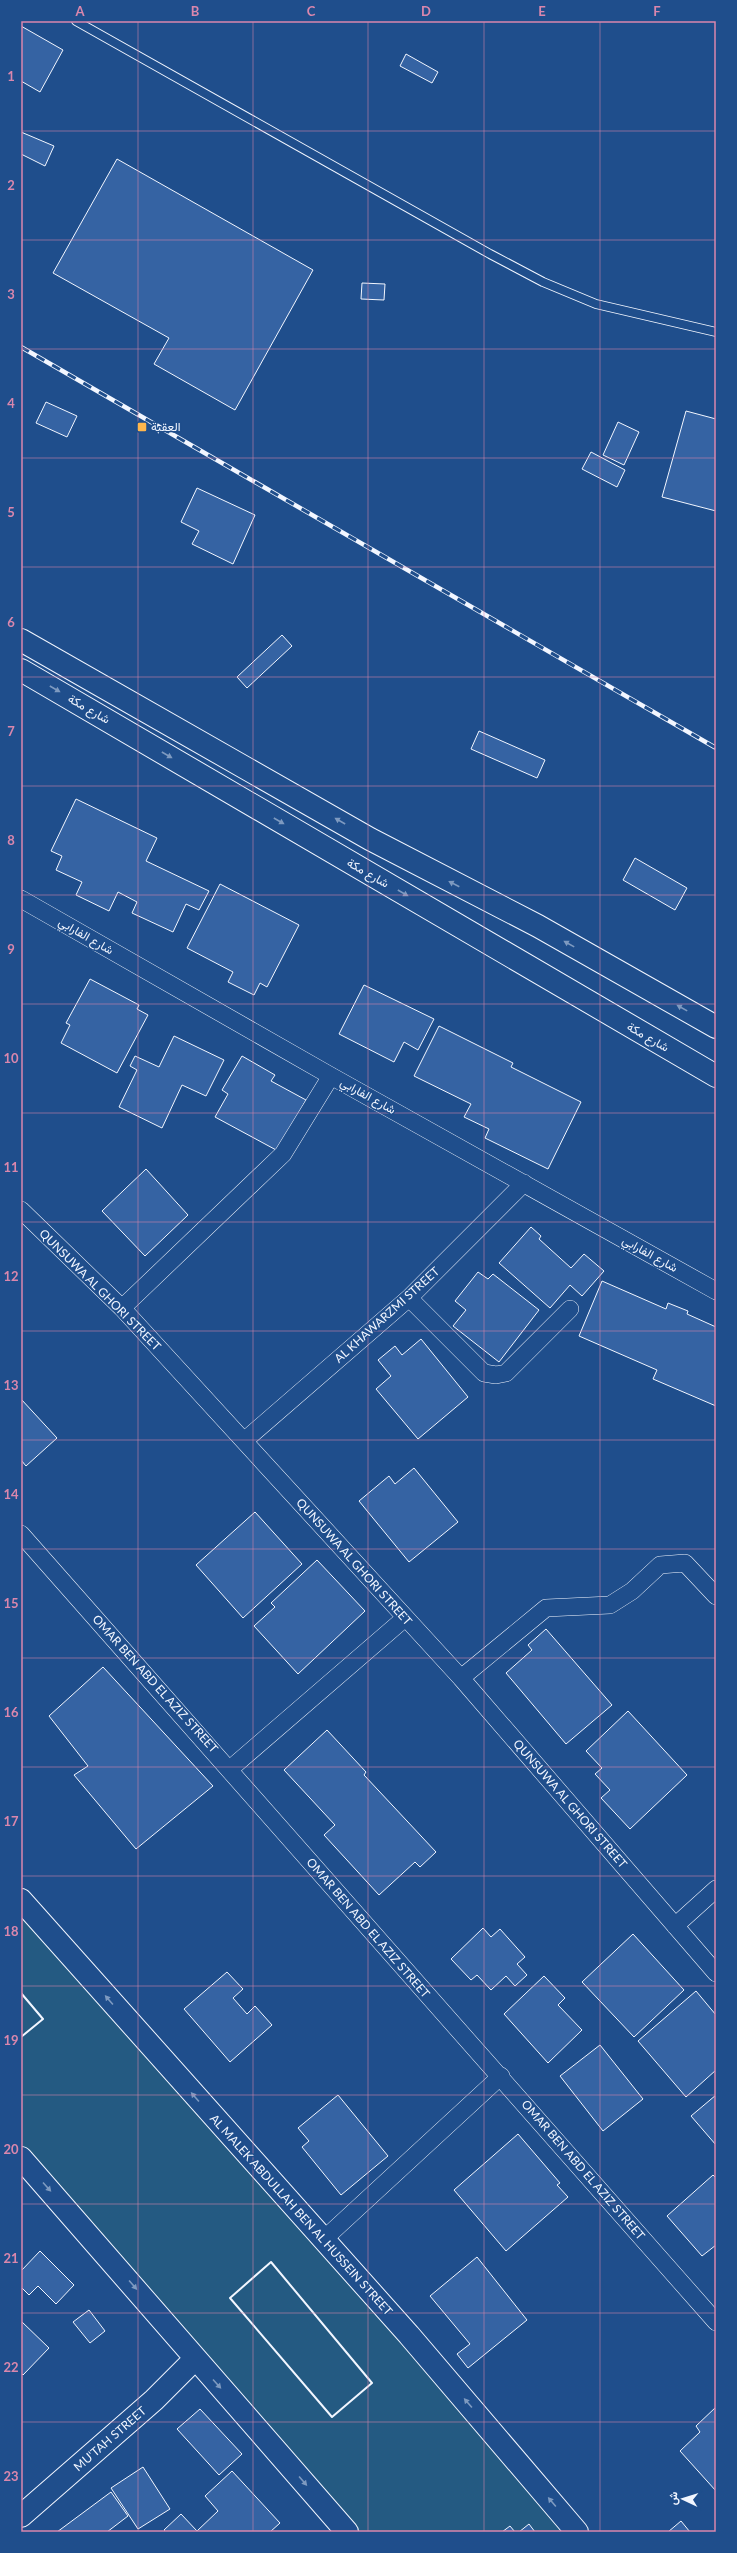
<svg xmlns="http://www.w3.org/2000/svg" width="737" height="2553" viewBox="0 0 737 2553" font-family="Lato,Vazirmatn,sans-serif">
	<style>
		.green { fill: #245a82; stroke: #a8bbd7 }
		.building { fill: #3563a3; stroke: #f2f6ff }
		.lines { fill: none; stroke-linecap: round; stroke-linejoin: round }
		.lane-casing { stroke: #f2f6ff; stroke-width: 10 }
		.street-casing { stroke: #f2f6ff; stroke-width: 18 }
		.secondary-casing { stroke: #f2f6ff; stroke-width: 24 }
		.primary-casing { stroke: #f2f6ff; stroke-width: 24 }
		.lane { stroke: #1f4e8c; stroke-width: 8 }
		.street { stroke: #1f4e8c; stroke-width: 17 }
		.secondary { stroke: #1f4e8c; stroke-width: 22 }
		.primary { stroke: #1f4e8c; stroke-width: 22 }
		.rail-casing { stroke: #f2f6ff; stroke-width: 4.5 }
		.rail { stroke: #1f4e8c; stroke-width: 3; stroke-dasharray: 9; stroke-linecap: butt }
		.wall { stroke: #f2f6ff; stroke-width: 2 }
		.oneway { fill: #7e9ac0 }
		.grid { fill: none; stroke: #da87ad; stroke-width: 1; stroke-opacity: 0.55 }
		.poi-dot { fill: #ffb74d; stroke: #1f4e8c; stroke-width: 1.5 }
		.labels { text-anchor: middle; stroke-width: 3; stroke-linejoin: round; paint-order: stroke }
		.poi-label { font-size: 12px; fill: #f2f6ff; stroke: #1f4e8c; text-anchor: start }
		.street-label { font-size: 12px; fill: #f2f6ff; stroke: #1f4e8c }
		.neatline { fill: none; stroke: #da87ad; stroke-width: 1.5 }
		.grid-label { font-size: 13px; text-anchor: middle; font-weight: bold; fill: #da87ad }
	</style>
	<rect width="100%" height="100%" fill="#1f4e8c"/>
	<path class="green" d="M 21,1911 L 318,2244 L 564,2532 L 360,2532 L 194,2348 L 21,2146 Z"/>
	<path class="building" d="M 21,26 L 63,50 L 40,92 L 21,81 Z
		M 406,54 L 438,72 L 432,83 L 400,66 Z
		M 21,132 L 54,146 L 45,166 L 21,154 Z
		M 117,159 L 313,270 L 235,410 L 154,364 L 169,338 L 53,273 Z
		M 362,283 L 385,284 L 384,300 L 361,299 Z
		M 46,402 L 77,416 L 67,437 L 36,423 Z
		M 686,411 L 716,419 L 716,511 L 662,497 Z
		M 618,422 L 639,432 L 624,465 L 603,455 Z
		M 591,452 L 625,470 L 617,487 L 582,469 Z
		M 197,488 L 255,515 L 233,564 L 192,544 L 199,531 L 181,522 Z
		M 282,635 L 292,646 L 247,688 L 237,677 Z
		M 479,731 L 545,760 L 537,778 L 471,749 Z
		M 76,799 L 157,838 L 146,861 L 209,891 L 199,910 L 186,904 L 173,932 L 132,913 L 137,902 L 118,892 L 109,911 L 76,895 L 82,882 L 56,870 L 62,856 L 51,851 Z
		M 635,858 L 687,888 L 675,910 L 623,880 Z
		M 220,884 L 299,925 L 267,987 L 260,983 L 254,995 L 228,982 L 233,972 L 187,948 Z
		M 90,979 L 139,1005 L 137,1009 L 148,1015 L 117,1073 L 61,1043 L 70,1025 L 66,1023 Z
		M 364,985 L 434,1019 L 418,1050 L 404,1042 L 394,1062 L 339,1034 Z
		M 439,1026 L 513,1063 L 511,1067 L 581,1102 L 548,1169 L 485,1138 L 489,1129 L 464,1117 L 471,1104 L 414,1076 Z
		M 174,1036 L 224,1060 L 206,1096 L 182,1085 L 162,1128 L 119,1107 L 137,1070 L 130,1066 L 135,1056 L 159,1067 Z
		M 242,1056 L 275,1075 L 271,1081 L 306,1100 L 278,1151 L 215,1117 L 228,1094 L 222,1090 Z
		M 146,1169 L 188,1215 L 145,1256 L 102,1211 Z
		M 531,1227 L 541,1236 L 539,1239 L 571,1268 L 584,1254 L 604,1271 L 582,1296 L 570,1285 L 550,1308 L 499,1263 Z
		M 478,1272 L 488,1279 L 493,1274 L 539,1310 L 499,1362 L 453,1326 L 466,1310 L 455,1301 Z
		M 602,1281 L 666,1309 L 668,1303 L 688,1311 L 687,1314 L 716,1327 L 716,1406 L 653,1379 L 657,1370 L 579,1336 Z
		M 421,1339 L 468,1397 L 418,1439 L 376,1389 L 391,1376 L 378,1360 L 395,1346 L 402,1355 Z
		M 21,1399 L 57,1438 L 26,1466 L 21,1460 Z
		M 414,1468 L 458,1522 L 409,1562 L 359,1501 L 389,1476 L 395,1484 Z
		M 255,1512 L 302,1564 L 243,1618 L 196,1565 Z
		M 317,1560 L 365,1611 L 298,1674 L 254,1626 L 275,1607 L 271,1603 Z
		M 546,1629 L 612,1705 L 566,1744 L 506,1673 L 532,1650 L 528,1645 Z
		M 103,1667 L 213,1786 L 136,1849 L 74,1775 L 88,1766 L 49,1716 Z
		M 628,1711 L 687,1775 L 630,1829 L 601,1798 L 610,1790 L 595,1774 L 602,1768 L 586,1751 Z
		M 327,1730 L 366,1772 L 364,1775 L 436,1852 L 420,1867 L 415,1862 L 379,1895 L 324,1835 L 335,1825 L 284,1770 Z
		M 483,1928 L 491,1937 L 500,1929 L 525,1957 L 517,1964 L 527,1975 L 515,1986 L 506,1976 L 491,1990 L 477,1975 L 471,1980 L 451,1959 Z
		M 633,1934 L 684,1990 L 634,2037 L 582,1982 Z
		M 227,1972 L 243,1989 L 233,1998 L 247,2014 L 255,2006 L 272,2025 L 230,2062 L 184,2009 Z
		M 544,1976 L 565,1998 L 558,2005 L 582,2030 L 548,2063 L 504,2014 Z
		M 696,1991 L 716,2015 L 716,2070 L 686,2097 L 638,2041 Z
		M 600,2045 L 643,2099 L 603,2131 L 560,2076 Z
		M 338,2095 L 388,2156 L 341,2195 L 302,2147 L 309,2141 L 298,2128 Z
		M 716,2095 L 716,2145 L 691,2116 Z
		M 518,2134 L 560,2183 L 557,2185 L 568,2197 L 506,2251 L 454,2190 Z
		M 713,2175 L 716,2178 L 716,2245 L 702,2256 L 667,2216 Z
		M 40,2251 L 74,2285 L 56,2304 L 38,2286 L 29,2295 L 21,2287 L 21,2271 Z
		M 477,2257 L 527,2320 L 468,2368 L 457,2354 L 470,2344 L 430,2296 Z
		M 89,2310 L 105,2331 L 90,2343 L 73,2322 Z
		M 21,2321 L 49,2348 L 23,2375 L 21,2373 Z
		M 716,2407 L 716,2491 L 680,2451 L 700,2432 L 696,2426 Z
		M 200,2409 L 242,2454 L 219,2475 L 177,2429 Z
		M 143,2467 L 170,2509 L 138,2529 L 111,2488 Z
		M 232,2471 L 280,2523 L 270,2532 L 166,2532 L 164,2530 L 181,2514 L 197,2531 L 218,2511 L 205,2496 Z
		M 111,2492 L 128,2516 L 107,2532 L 57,2532 Z
		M 681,2521 L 690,2532 L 668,2532 Z
		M 529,2524 L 535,2532 L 519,2532 Z
		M 510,2526 L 515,2532 L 502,2532 Z"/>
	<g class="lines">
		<g class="lane-casing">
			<path id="lane" d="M 76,21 L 490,254 L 543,282 L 596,304 L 716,332"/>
		</g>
		<g class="street-casing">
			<path id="street" d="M 21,899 L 331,1076 L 716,1291
				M 21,1210 L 122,1308 L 461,1678 L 716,1973
				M 409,1298 L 484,1373 L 496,1375 L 506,1373 L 570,1309
				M 122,1308 L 283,1154 L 331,1076
				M 244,1441 L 409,1298 L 524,1183
				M 21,1534 L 716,2322
				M 461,1678 L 546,1608 L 610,1605 L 632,1591 L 660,1565 L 685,1563 L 716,1596
				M 230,1769 L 405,1618
				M 675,1926 L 716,1889
				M 323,2240 L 501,2076"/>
		</g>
		<g class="secondary-casing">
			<path id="secondary" d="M 21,1900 L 409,2335 L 577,2532
				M 21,2158 L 347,2532
				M 21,2516 L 154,2400 L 195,2359"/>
		</g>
		<g class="primary-casing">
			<path id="primary" d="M 21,640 L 370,839 L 538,926 L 716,1027
				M 21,670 L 716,1076"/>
		</g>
		<use href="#lane" class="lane"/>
		<use href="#street" class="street"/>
		<use href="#secondary" class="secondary"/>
		<use href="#primary" class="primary"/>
		<g class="rail-casing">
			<path id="rail" d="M 21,347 L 716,748"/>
		</g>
		<use href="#rail" class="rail"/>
		<path class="wall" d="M 21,1993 L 43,2019 L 21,2037
			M 271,2262 L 372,2383 L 332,2417 L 230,2298 Z"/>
	</g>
	<defs><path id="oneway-solid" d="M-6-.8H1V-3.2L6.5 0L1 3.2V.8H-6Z"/></defs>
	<g class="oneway">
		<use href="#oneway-solid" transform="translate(55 689) rotate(30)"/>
		<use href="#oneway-solid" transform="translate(167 755) rotate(30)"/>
		<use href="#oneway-solid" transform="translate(279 821) rotate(30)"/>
		<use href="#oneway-solid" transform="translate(340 821) rotate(-150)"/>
		<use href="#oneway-solid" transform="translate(454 884) rotate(-153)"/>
		<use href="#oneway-solid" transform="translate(403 893) rotate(30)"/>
		<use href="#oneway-solid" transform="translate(569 944) rotate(-151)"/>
		<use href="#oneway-solid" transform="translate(682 1008) rotate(-151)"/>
		<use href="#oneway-solid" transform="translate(109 2000) rotate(-131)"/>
		<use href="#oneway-solid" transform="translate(195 2097) rotate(-131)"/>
		<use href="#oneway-solid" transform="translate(47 2187) rotate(48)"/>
		<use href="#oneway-solid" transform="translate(133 2285) rotate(49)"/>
		<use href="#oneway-solid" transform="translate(217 2384) rotate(48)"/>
		<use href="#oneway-solid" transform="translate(468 2403) rotate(-131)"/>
		<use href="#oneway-solid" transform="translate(303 2481) rotate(49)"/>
		<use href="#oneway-solid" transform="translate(552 2502) rotate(-130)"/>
	</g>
	<path class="grid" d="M 138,21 L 138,2532M 253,21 L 253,2532M 368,21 L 368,2532M 484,21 L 484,2532M 600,21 L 600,2532M 21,131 L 716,131M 21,240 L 716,240M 21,349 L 716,349M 21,458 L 716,458M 21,567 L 716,567M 21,677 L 716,677M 21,786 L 716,786M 21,895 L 716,895M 21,1004 L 716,1004M 21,1113 L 716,1113M 21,1222 L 716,1222M 21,1331 L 716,1331M 21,1440 L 716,1440M 21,1549 L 716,1549M 21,1658 L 716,1658M 21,1767 L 716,1767M 21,1876 L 716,1876M 21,1986 L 716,1986M 21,2095 L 716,2095M 21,2204 L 716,2204M 21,2313 L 716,2313M 21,2422 L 716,2422"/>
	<rect class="poi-dot" x="137" y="422" width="10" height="10" rx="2"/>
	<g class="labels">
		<g class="poi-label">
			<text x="151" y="431">العقبة</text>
		</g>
		<g class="street-label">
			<text transform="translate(89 709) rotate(30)" y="4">شارع مكة</text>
			<text transform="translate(368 873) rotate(30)" y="4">شارع مكة</text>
			<text transform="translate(86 936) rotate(30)" y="4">شارع الفارابي</text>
			<text transform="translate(648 1037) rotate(30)" y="4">شارع مكة</text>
			<text transform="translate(368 1096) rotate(29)" y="4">شارع الفارابي</text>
			<text transform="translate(650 1254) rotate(29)" y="4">شارع الفارابي</text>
			<text transform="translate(100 1290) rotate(45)" y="4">QUNSUWA AL GHORI STREET</text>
			<text transform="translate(387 1315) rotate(-42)" y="4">AL KHAWARZMI STREET</text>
			<text transform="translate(354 1562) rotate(48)" y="4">QUNSUWA AL GHORI STREET</text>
			<text transform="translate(155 1684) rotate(48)" y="4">OMAR BEN ABD EL AZIZ STREET</text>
			<text transform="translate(570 1804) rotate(49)" y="4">QUNSUWA AL GHORI STREET</text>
			<text transform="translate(368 1928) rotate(49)" y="4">OMAR BEN ABD EL AZIZ STREET</text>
			<text transform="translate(583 2170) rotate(49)" y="4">OMAR BEN ABD EL AZIZ STREET</text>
			<text transform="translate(301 2215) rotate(48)" y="4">AL MALEK ABDULLAH BEN AL HUSSEIN STREET</text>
			<text transform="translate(110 2439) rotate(-41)" y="4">MU'TAH STREET</text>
		</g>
	</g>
	<rect width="737" height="2553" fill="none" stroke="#1f4e8c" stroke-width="44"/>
	<g transform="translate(683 2499) rotate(274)" stroke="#1f4e8c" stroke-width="3" paint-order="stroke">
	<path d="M0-3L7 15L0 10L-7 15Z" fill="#f2f6ff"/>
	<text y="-6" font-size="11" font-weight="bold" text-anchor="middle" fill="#f2f6ff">ش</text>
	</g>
	<rect x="22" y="22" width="693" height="2509" class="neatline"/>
	<g class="grid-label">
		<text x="80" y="16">A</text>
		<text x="195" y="16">B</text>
		<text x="311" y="16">C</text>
		<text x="426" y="16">D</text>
		<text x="542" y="16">E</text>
		<text x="657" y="16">F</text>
		<text x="11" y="81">1</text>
		<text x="11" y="190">2</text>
		<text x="11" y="299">3</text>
		<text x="11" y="408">4</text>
		<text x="11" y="517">5</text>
		<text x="11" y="627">6</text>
		<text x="11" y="736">7</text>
		<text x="11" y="845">8</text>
		<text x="11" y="954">9</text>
		<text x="11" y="1063">10</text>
		<text x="11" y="1172">11</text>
		<text x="11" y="1281">12</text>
		<text x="11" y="1390">13</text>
		<text x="11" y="1499">14</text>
		<text x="11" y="1608">15</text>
		<text x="11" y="1717">16</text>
		<text x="11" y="1826">17</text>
		<text x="11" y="1936">18</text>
		<text x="11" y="2045">19</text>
		<text x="11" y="2154">20</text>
		<text x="11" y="2263">21</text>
		<text x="11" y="2372">22</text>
		<text x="11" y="2481">23</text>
	</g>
</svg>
